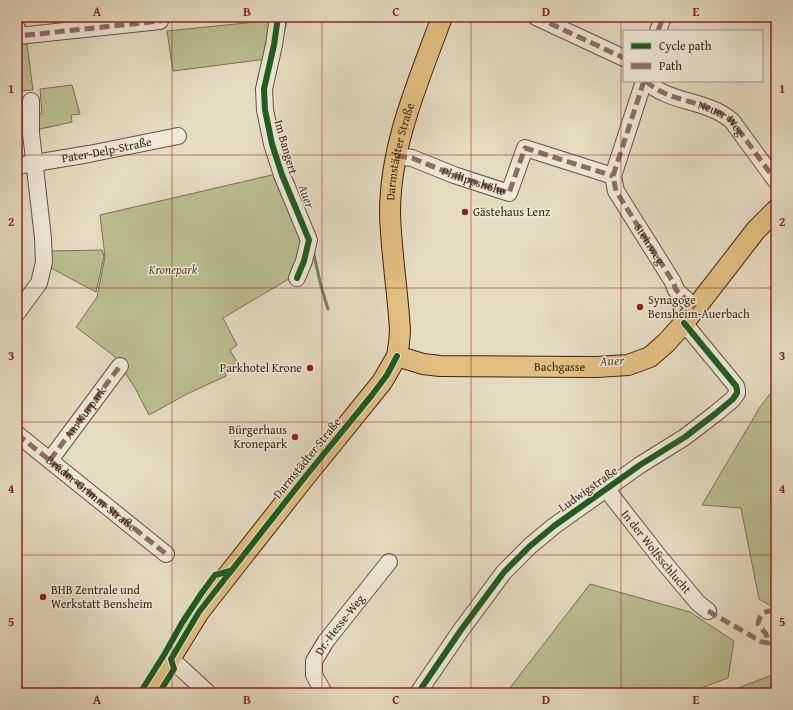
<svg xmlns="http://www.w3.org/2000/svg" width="793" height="710" viewBox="0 0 793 710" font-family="'Gentium Book Plus',serif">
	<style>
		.green { fill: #babe90; stroke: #7c7154 }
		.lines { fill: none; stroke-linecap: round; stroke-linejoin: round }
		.stream { stroke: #727e77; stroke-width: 3 }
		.minor-casing { stroke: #675242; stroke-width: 18 }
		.major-casing { stroke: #3d2418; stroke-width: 22 }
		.minor { stroke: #eee8d7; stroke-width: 16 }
		.major { stroke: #e2be80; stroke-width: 20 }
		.quiet { stroke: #8d6e63; stroke-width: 5; stroke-dasharray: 10 5; stroke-linecap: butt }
		.cycleway-casing { stroke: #eee8d7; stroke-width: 8 }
		.cycleway { stroke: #1b5e20; stroke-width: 6 }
		.grid { fill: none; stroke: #8f2418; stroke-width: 1; stroke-opacity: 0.55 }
		.poi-dot { fill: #8f2418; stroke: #eee8d7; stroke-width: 1.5 }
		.labels { text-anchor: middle; stroke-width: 3; stroke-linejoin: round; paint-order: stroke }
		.street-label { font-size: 12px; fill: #3d2418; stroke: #eee8d7 }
		.poi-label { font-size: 12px; fill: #3d2418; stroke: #eee8d7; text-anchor: start }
		.park-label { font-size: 12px; font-style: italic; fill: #5c4a36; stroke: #eee8d7 }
		.water-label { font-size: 13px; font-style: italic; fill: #534a40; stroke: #eee8d7 }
		.neatline { fill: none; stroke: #8f2418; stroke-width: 1.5 }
		.grid-label { font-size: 13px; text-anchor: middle; font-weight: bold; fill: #8f2418 }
	</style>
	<rect width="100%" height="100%" fill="#e5dbc1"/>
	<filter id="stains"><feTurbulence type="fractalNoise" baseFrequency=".005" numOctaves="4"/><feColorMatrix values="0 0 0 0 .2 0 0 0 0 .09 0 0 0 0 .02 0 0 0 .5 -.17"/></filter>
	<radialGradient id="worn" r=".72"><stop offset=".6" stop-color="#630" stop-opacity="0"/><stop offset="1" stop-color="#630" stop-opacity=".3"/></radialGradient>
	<path class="green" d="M 275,20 L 267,59 L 173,71 L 167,31 Z
		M 27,44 L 33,90 L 17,91 L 17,45 Z
		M 72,85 L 80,114 L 71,115 L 72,122 L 36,130 L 35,117 L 42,113 L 40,89 Z
		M 276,174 L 306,238 L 292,277 L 223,318 L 237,345 L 230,350 L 237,362 L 225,371 L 226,376 L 187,394 L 149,415 L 135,388 L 114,356 L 76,327 L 97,297 L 105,257 L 100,215 Z
		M 102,250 L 104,256 L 96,292 L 49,267 L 51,251 Z
		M 776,386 L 776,609 L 759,599 L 741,508 L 702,505 L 760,407 Z
		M 590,584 L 690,612 L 734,641 L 728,678 L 701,688 L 697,693 L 514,693 L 509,689 Z
		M 776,674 L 776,693 L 725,693 L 772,675 Z"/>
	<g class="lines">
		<path class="stream" d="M 284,30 L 287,17
			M 313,251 L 321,286 L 328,309"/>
		<g class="minor-casing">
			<g id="minor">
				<path d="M 278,17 L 274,45 L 264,89 L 265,110 L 272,144 L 282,175 L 309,240 L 304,261 L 297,278"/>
				<path d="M 536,17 L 624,58"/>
				<path d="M 17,28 L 18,36 L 160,21 L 160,17"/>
				<path d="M 658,31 L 663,17"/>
				<path d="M 644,81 L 613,176 L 616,191 L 673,282 L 676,290 L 695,308"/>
				<path d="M 646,81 C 670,104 707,99 732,121 L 776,181"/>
				<path id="s1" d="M 397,156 L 412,158 L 454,175 L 509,193 L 525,148 L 613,176"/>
				<path id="s2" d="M 17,166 L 89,154 L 178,136"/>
				<path d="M 17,313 L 39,283 L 44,262 L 43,238 L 31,133 L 31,101"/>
				<path id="s3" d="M 17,434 L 166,554"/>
				<path d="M 50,460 L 120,366"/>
				<path id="s4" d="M 607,490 L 661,559 L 698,603 L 708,611"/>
				<path d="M 171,659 L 208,693"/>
				<path id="s5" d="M 324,693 L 314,675 L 314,661 L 326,641 L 389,562"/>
				<path d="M 418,693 L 461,630 L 504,572 L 530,546 L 554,526 L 640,465 L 685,437 L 715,414 L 733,399 L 737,393 L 737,390 L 736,386 L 684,323"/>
			</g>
		</g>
		<g class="major-casing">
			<g id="major">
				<path id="s6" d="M 397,356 L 423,364 L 440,366 L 596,367 L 628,365 L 650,357 L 666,343 L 684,323 L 756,230 L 776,210"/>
				<path id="s7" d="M 149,693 L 199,612 L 213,594 L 305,477 L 382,382 L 397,356 L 399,343 L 400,331 C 398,292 391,253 390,213 C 390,144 419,80 442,17"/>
			</g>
		</g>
		<use href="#minor" class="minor"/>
		<use href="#major" class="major"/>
		<g class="quiet">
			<path d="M 536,17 L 624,58"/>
			<path d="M 17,28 L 18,36 L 160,21 L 160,17"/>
			<path d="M 658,31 L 663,17"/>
			<path id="s8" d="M 644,81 L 613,176 L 616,191 L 673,282 L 676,290 L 695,308"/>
			<path id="s9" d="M 646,81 C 670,104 707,99 732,121 L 776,181"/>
			<path d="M 397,156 L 412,158 L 454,175 L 509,193 L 525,148 L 613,176"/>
			<path d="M 17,434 L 166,554"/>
			<path id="s10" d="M 50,460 L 120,366"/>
			<path d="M 708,611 L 762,642 L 769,643 L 766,634 L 758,624 C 759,617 762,612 770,611 L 776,614"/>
		</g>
		<g class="cycleway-casing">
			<path id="cycleway" d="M 278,17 L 274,45 L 264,89 L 265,110 L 272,144 L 282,175 L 309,240 L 304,261 L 297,278
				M 140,693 L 164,655 L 182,623 L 201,594 L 215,575 L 230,571
				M 159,693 L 174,669 L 171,659 L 199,612 L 213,594 L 305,477 L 372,395 L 387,375 L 397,356
				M 418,693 L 461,630 L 504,572 L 530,546 L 554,526 L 640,465 L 685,437 L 715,414 L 733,399 L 737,393 L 737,390 L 736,386 L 684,323"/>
		</g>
		<use href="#cycleway" class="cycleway"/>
	</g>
	<path class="grid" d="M 172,17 L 172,693M 322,17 L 322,693M 471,17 L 471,693M 621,17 L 621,693M 17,155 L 776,155M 17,288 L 776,288M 17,422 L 776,422M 17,555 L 776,555"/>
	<g class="poi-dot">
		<circle cx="465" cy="212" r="4"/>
		<circle cx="640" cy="307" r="4"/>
		<circle cx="310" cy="368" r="4"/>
		<circle cx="295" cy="437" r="4"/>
		<circle cx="43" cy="597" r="4"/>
	</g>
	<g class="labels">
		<g class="street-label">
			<text dy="4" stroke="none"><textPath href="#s9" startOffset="85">Neuer Weg</textPath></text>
			<text transform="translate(286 147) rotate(74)" y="4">Im Bangert</text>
			<text dy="4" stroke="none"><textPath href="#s2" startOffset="91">Pater-Delp-Straße</textPath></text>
			<text dy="4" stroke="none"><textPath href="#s7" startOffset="625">Darmstädter Straße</textPath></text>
			<text dy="4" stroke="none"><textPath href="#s1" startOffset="81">Philippshöhe</textPath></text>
			<text dy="4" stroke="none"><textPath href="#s8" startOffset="178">Steinweg</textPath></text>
			<text dy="4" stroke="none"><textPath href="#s6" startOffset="164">Bachgasse</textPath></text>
			<text dy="4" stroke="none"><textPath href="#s10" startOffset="59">Am Kurpark</textPath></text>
			<text transform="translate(307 458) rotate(-51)" y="4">Darmstädter Straße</text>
			<text transform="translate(588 489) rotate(-35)" y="4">Ludwigstraße</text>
			<text dy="4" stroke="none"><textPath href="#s3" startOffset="95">Brüder-Grimm-Straße</textPath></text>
			<text dy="4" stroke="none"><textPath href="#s4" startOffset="79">In der Wolfsschlucht</textPath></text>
			<text dy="4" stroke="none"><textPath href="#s5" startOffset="79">Dr.-Hesse-Weg</textPath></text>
		</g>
		<g class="poi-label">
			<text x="473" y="216">Gästehaus Lenz</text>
			<text x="648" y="304">Synagoge<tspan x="648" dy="14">Bensheim-Auerbach</tspan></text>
			<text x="302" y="372" text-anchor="end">Parkhotel Krone</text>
			<text x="287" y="434" text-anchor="end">Bürgerhaus<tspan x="287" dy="14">Kronepark</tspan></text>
			<text x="51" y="594">BHB Zentrale und<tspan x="51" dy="14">Werkstatt Bensheim</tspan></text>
		</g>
		<g class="park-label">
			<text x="173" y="274">Kronepark</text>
		</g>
		<g class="water-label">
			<text transform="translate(307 196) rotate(70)" y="5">Auer</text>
			<text transform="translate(612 360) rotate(-2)" y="5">Auer</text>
		</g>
	</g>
	<rect width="793" height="710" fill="none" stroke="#e5dbc1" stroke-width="44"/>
	<rect x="623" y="30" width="140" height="52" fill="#eee8d7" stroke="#a79a8b"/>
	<rect x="631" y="43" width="20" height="6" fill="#1b5e20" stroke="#a79a8b"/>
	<text x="659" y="50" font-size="12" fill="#3d2418">Cycle path</text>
	<rect x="631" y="63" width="20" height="6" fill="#8d6e63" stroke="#a79a8b"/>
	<text x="659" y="70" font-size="12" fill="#3d2418">Path</text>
	<rect x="22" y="22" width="749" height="666" class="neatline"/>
	<g class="grid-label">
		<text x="97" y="16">A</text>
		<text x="247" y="16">B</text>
		<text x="396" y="16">C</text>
		<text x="546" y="16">D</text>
		<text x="696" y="16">E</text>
		<text x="11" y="93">1</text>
		<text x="782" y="93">1</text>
		<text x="11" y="226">2</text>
		<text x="782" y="226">2</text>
		<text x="11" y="360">3</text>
		<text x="782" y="360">3</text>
		<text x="11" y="493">4</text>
		<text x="782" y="493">4</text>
		<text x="11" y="626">5</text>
		<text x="782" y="626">5</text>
		<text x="97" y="704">A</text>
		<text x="247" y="704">B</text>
		<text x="396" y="704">C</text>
		<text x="546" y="704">D</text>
		<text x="696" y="704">E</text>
	</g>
	<rect width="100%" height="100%" filter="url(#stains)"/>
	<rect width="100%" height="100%" fill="url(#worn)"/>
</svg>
